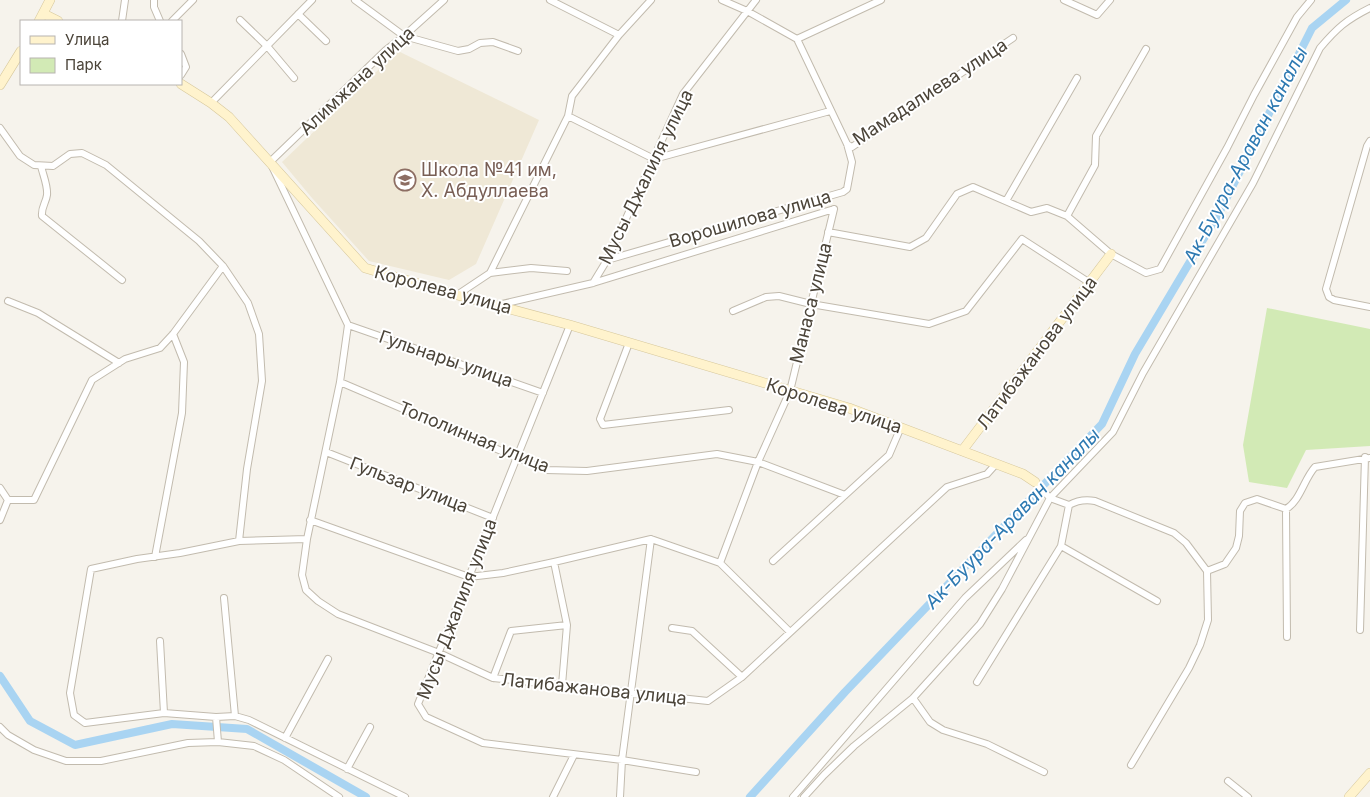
<svg xmlns="http://www.w3.org/2000/svg" width="1370" height="797" viewBox="0 0 1370 797" font-family="Inter,sans-serif">
	<style>
		.education { fill: #efe8d6 }
		.green { fill: #d2eab5 }
		.lines { fill: none; stroke-linecap: round; stroke-linejoin: round }
		.canal { stroke: #a9d4f2; stroke-width: 8 }
		.street-casing { stroke: #c2bbae; stroke-width: 8 }
		.secondary-casing { stroke: #d6c79b; stroke-width: 10 }
		.street { stroke: #fff; stroke-width: 6 }
		.secondary { stroke: #fff3cd; stroke-width: 9 }
		.labels { text-anchor: middle; stroke-width: 4; stroke-linejoin: round; paint-order: stroke }
		.street-label { font-size: 18px; fill: #4b4439; stroke: #fff }
		.education-label { font-size: 18px; fill: #785e54; stroke: #fff; text-anchor: start }
		.water-label { font-size: 19px; font-style: italic; fill: #2e7ab2; stroke: #fff }
	</style>
	<rect width="100%" height="100%" fill="#f6f3ec"/>
	<path class="education" d="M 398,51 L 539,120 L 476,264 L 449,280 L 369,261 L 312,198 L 282,162 Z"/>
	<path class="green" d="M 1267,308 L 1370,329 L 1370,446 L 1306,450 L 1287,488 L 1249,482 L 1243,445 Z"/>
	<g class="lines">
		<path class="canal" d="M 0,676 L 30,721 L 75,745 L 172,724 L 247,729 L 366,797
			M 750,797 L 845,692 L 1102,424 L 1135,354 L 1219,213 L 1312,28 L 1346,0"/>
		<g class="street-casing">
			<path id="street" d="M 154,0 L 154,7 L 160,21
				M 355,0 L 404,36 L 458,51 L 469,49 L 480,43 L 493,42 L 518,51
				M 444,0 L 404,36 L 386,50 L 270,162 L 348,325 L 340,382 L 307,539 L 302,575 L 306,590 L 318,601 L 338,614 L 439,653 L 493,678 L 708,701 L 742,677 L 947,487 L 987,474 L 996,464
				M 550,0 L 619,35
				M 1064,0 L 1097,15 L 1110,0
				M 298,14 L 326,41
				M 240,20 L 267,46 L 294,78
				M 122,21 L 125,0
				M 172,21 L 193,0
				M 797,39 L 881,0
				M 181,54 L 186,67 L 181,75
				M 211,103 L 312,0
				M 568,116 L 654,159 L 830,111
				M 0,128 L 20,156 L 34,165 L 53,166 L 70,154 L 82,153 L 106,165 L 199,241 L 223,266 L 248,303 L 259,334 L 262,381 L 247,469 L 239,541
				M 1370,141 L 1367,146 L 1326,289 L 1329,297 L 1334,300 L 1370,307
				M 847,144 L 852,147 L 1013,38
				M 41,166 C 43,175 48,186 47,195 C 46,203 41,207 42,216 L 122,280
				M 1006,201 L 1077,78
				M 1067,216 L 1095,165 L 1096,136 L 1146,49
				M 828,232 L 910,247 L 926,238 L 957,194 L 973,187 L 1031,212 L 1047,208 L 1067,216 L 1111,254 L 1146,273 L 1160,269 L 1227,148 L 1254,95 L 1297,17 L 1311,0
				M 607,260 L 843,192 L 847,189 L 852,162 L 847,144 L 797,39 L 747,11 L 722,0
				M 490,273 L 531,268 L 567,271
				M 593,283 L 607,260 L 683,94 L 756,0
				M 457,295 L 490,273 L 568,116 L 572,96 L 619,35 L 651,0
				M 8,301 L 38,313 L 119,363
				M 498,305 L 593,283 L 834,209
				M 733,311 L 766,297 L 779,296 L 811,304 L 929,324 L 966,311 L 1022,239 L 1090,283
				M 348,325 L 543,393
				M 570,325 L 418,704 L 426,717 L 483,743 L 622,760 L 696,772
				M 629,343 L 600,419 L 603,425 L 729,410
				M 340,382 L 546,470 L 587,471 L 717,454 L 758,462 L 845,495
				M 326,452 L 493,518
				M 1035,482 L 1050,498 L 1069,505 C 1078,500 1085,499 1095,501 L 1174,533 L 1186,543 L 1207,571 L 1208,620 L 1200,645 L 1189,668 L 1131,765
				M 0,488 L 8,500 L 0,520
				M 8,500 L 34,500 L 92,380 L 125,359 L 160,348 L 173,334 L 223,266
				M 1286,509 L 1287,637
				M 310,520 L 469,577 L 503,573 L 554,562 L 651,539 L 720,563 L 790,632
				M 307,539 L 239,541 L 180,553 L 137,559 L 91,569 L 70,693 L 74,715 L 85,723 L 164,713 L 216,717 L 235,716 L 249,720 L 405,797
				M 1061,546 L 1157,601
				M 155,557 L 182,413 L 184,362 L 173,334
				M 773,561 L 889,455 L 901,427
				M 554,562 L 567,625 L 562,685
				M 720,563 L 758,462 L 790,391 L 834,209
				M 1207,571 L 1225,564 L 1236,548 L 1239,536 L 1240,511 L 1245,503 L 1257,499 L 1286,509 C 1300,501 1304,479 1315,467 L 1370,458
				M 224,598 L 235,716
				M 672,628 L 692,631 L 742,677
				M 1360,630 L 1365,457
				M 160,641 L 164,713
				M 493,678 L 511,631 L 567,625
				M 977,682 L 1061,546 L 1069,505
				M 913,698 L 930,722 L 943,730 L 987,744 L 1044,772
				M 216,717 L 218,742
				M 0,727 L 8,735 L 34,750 L 66,761 L 101,761 L 188,743 L 218,742 L 254,746 L 284,760 L 339,797
				M 285,738 L 328,659
				M 347,769 L 370,727
				M 1228,781 L 1248,797
				M 553,797 L 574,755
				M 620,797 L 622,760 L 651,539
				M 793,797 L 965,598 L 1026,540
				M 804,797 L 824,775 L 854,746 L 913,698 L 980,624 L 1002,589 L 1050,498 L 1113,432 L 1143,373 L 1253,183 L 1320,48 C 1337,28 1346,20 1370,8"/>
		</g>
		<g class="secondary-casing">
			<path id="secondary" d="M 44,14 L 58,21
				M 39,21 L 50,0
				M 181,84 L 211,103 L 229,117 L 365,268 L 457,295 L 570,325 L 849,408 L 1023,474 L 1035,482
				M 0,85 L 21,51
				M 962,451 L 1111,254
				M 1349,797 L 1370,773"/>
		</g>
		<use href="#street" class="street"/>
		<use href="#secondary" class="secondary"/>
	</g>
	<defs>
		<g id="school-ring" transform="scale(1.125)"><circle r="9.5" fill="#fff" stroke="#8d6e63" stroke-width="1.5"/><path d="M0-5L7-2L0 1L-7-2ZM-4 1L0 2.5L4 1V4Q0 6-4 4Z" fill="#8d6e63"/></g>
	</defs>
	<g fill-rule="evenodd">
		<use href="#school-ring" x="405" y="180"/>
	</g>
	<g class="labels">
		<g class="street-label">
			<text transform="translate(357 81) rotate(-43)" y="6">Алимжана улица</text>
			<text transform="translate(930 92) rotate(-33)" y="6">Мамадалиева улица</text>
			<text transform="translate(646 177) rotate(-64)" y="6">Мусы Джалиля улица</text>
			<text transform="translate(750 219) rotate(-16)" y="6">Ворошилова улица</text>
			<text transform="translate(443 290) rotate(15)" y="6">Королева улица</text>
			<text transform="translate(811 303) rotate(-76)" y="6">Манаса улица</text>
			<text transform="translate(1037 353) rotate(-53)" y="6">Латибажанова улица</text>
			<text transform="translate(446 359) rotate(19)" y="6">Гульнары улица</text>
			<text transform="translate(834 406) rotate(18)" y="6">Королева улица</text>
			<text transform="translate(474 437) rotate(22)" y="6">Тополинная улица</text>
			<text transform="translate(409 485) rotate(21)" y="6">Гульзар улица</text>
			<text transform="translate(457 609) rotate(-69)" y="6">Мусы Джалиля улица</text>
			<text transform="translate(594 689) rotate(6)" y="6">Латибажанова улица</text>
		</g>
		<g class="education-label">
			<text x="421" y="176">Школа №41 им,<tspan x="421" dy="21">Х. Абдуллаева</tspan></text>
		</g>
		<g class="water-label">
			<text transform="translate(1245 155) rotate(-62)" y="7">Ак-Буура-Араван каналы</text>
			<text transform="translate(1012 518) rotate(-46)" y="7">Ак-Буура-Араван каналы</text>
		</g>
	</g>
	<rect x="20" y="20" width="162" height="65" fill="#ffffff" stroke="#b7b4b0"/>
	<rect x="30" y="36" width="25" height="8" fill="#fff3cd" stroke="#b7b4b0"/>
	<text x="65" y="45" font-size="15" fill="#4b4439">Улица</text>
	<rect x="30" y="58" width="25" height="15" fill="#d2eab5" stroke="#b7b4b0"/>
	<text x="65" y="70" font-size="15" fill="#4b4439">Парк</text>
</svg>
